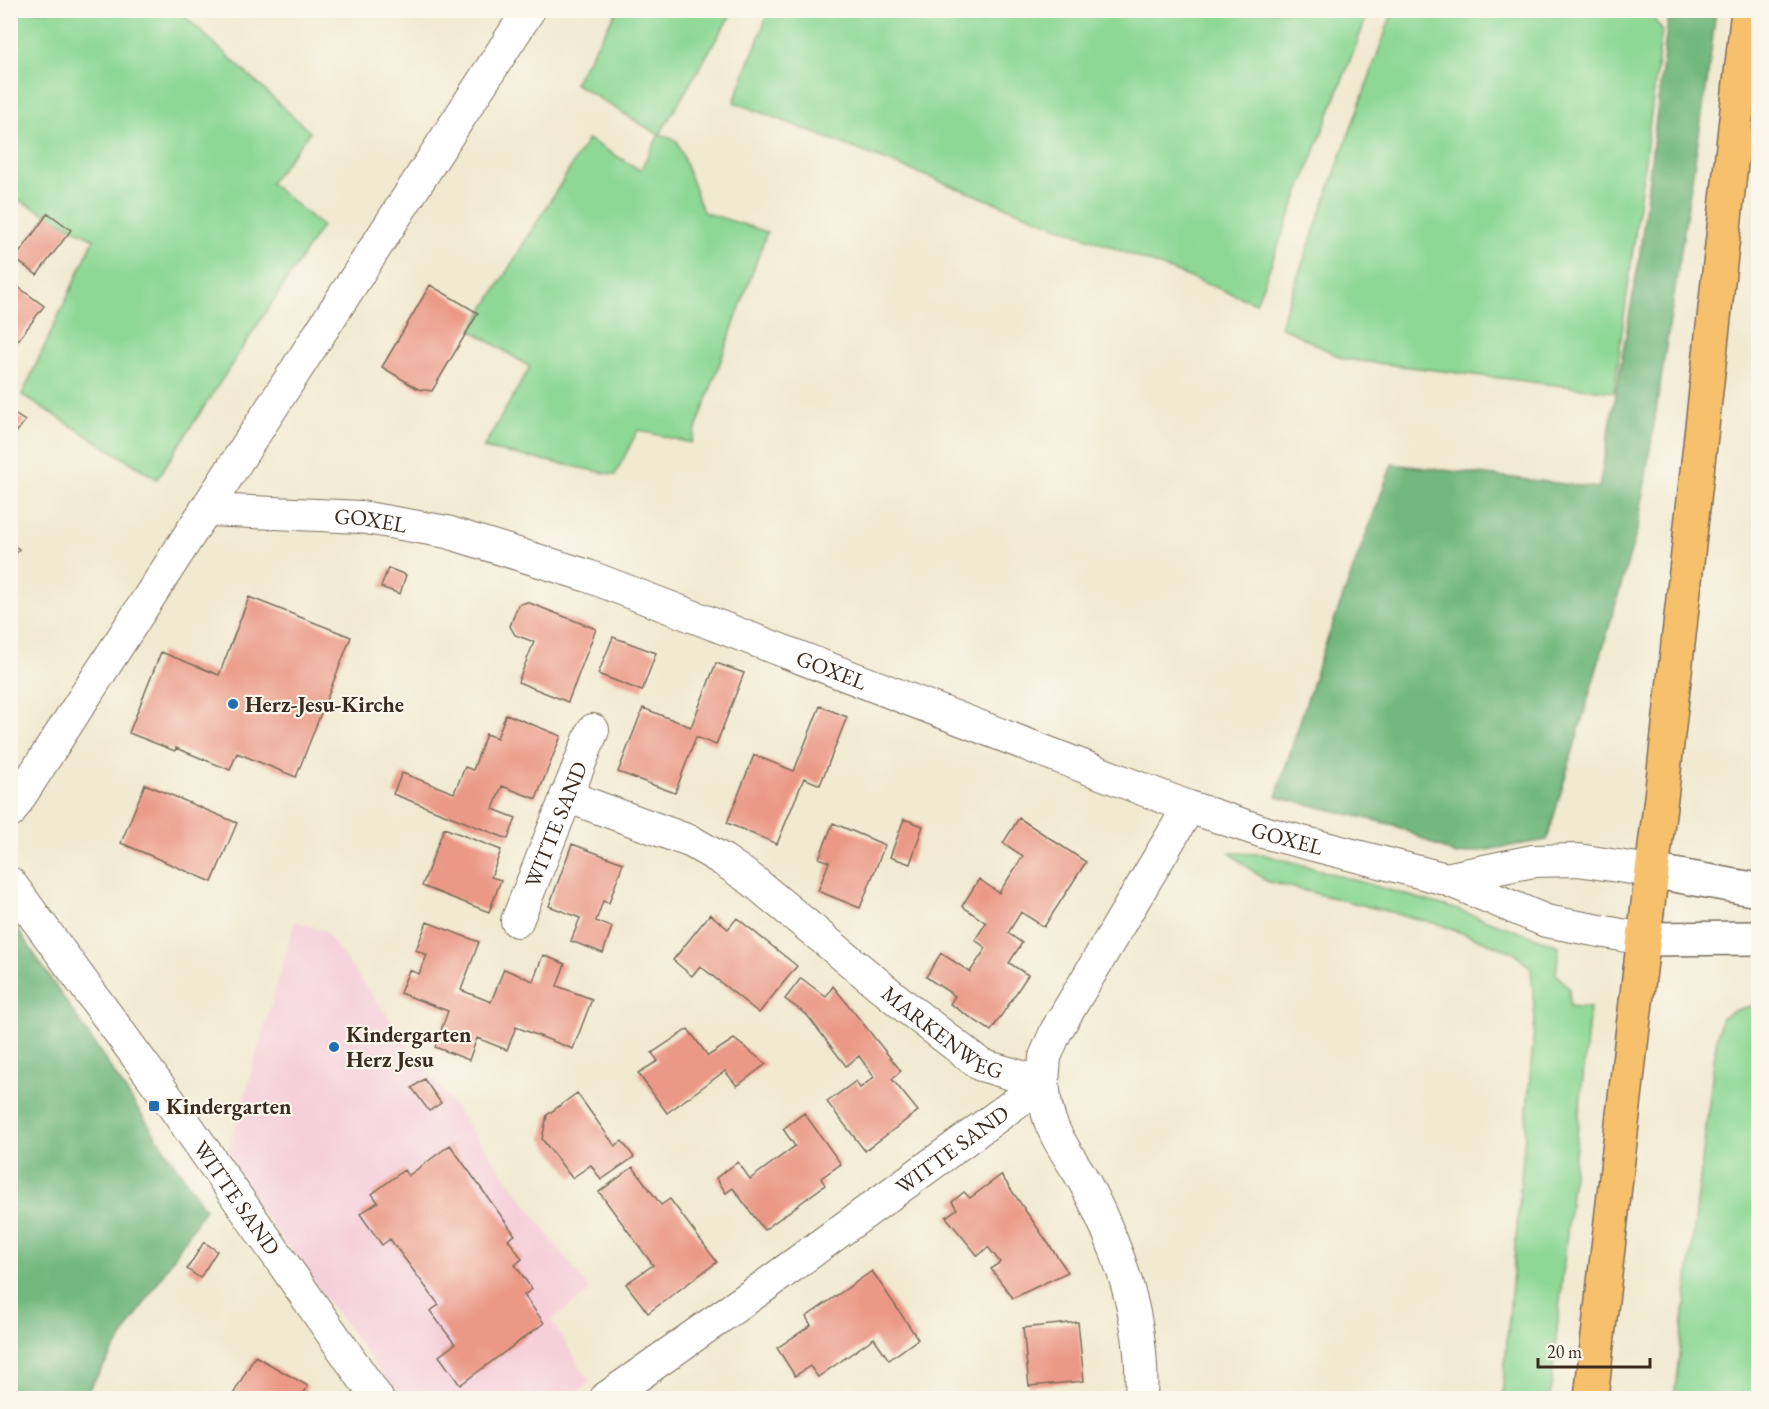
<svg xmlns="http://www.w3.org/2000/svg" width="1769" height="1409" viewBox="0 0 1769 1409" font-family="'EB Garamond',serif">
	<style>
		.built { fill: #f5cfda }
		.green { fill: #8dd895; stroke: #64815a; stroke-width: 1.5 }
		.forest { fill: #72b87e; stroke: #56714e; stroke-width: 1.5 }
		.building { fill: #eb9986 }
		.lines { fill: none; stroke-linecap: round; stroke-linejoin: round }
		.minor-casing { stroke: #7b6d5c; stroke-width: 34 }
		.tertiary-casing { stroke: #7b6d5c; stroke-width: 36 }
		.primary-casing { stroke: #7b6d5c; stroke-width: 36 }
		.minor { stroke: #fff; stroke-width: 32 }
		.tertiary { stroke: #fff; stroke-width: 33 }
		.primary { stroke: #f7c06c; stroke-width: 33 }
		.poi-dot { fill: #1f6fb2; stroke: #fbf7ec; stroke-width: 2 }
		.labels { text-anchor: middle; stroke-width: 4.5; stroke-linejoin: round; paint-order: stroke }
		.street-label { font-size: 22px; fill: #3b2a1e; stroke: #fbf7ec }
		.poi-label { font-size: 22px; font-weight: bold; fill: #3b2a1e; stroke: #fbf7ec; text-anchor: start }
	</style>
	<rect width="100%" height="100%" fill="#fbf7ec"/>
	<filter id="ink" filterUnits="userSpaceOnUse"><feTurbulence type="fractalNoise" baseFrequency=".0167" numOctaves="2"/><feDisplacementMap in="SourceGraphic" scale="12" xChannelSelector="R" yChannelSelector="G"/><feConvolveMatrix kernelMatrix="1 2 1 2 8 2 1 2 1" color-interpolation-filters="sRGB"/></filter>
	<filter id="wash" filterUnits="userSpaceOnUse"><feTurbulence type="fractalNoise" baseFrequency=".008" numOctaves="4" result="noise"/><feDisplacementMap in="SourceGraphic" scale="24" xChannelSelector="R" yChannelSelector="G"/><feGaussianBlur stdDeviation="1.35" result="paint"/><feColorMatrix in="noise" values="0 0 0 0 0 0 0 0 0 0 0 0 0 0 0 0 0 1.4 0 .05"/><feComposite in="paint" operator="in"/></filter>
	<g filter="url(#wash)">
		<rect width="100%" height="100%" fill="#f1e9d0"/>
		<path class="built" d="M 295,921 L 325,931 L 590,1291 L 551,1320 L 590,1382 L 570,1398 L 400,1398 L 225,1163 Z"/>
		<path class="green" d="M 10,11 L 179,11 L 310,132 L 270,183 L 322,226 L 157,479 L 22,395 L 94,239 L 11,196 Z
			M 617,11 L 733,11 L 660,134 L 677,141 L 703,212 L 767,232 L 691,443 L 638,430 L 615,475 L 483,448 L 530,367 L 471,330 L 588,139 L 640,170 L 659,135 L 574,83 Z
			M 769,11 L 769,10 L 1369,11 L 1256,303 L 734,102 Z
			M 1393,11 L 1648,11 L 1662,30 L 1614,392 L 1344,359 L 1280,326 Z
			M 1230,853 L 1262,854 L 1295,863 L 1452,908 L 1559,946 L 1556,974 L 1569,988 L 1570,1006 L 1590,1008 L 1550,1398 L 1502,1398 L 1535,1020 L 1531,968 L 1513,952 L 1438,924 L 1266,881 Z
			M 1758,1005 L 1758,1398 L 1674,1398 L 1717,1036 L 1722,1017 L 1738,1009 Z"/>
		<path class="forest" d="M 1669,11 L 1716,11 L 1707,83 L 1638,527 L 1547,840 L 1456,855 L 1394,825 L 1276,797 L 1320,659 L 1392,464 L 1599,488 L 1639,261 Z
			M 10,918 L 205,1209 L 83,1398 L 11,1398 Z"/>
		<g id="blocks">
			<path class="building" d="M 48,213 L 71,230 L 37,275 L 15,259 Z
				M 10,281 L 44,306 L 10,351 Z
				M 430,285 L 478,313 L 432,391 L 418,389 L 382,367 Z
				M 10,411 L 25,421 L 10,441 Z
				M 10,543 L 19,549 L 10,562 Z
				M 388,568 L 406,575 L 400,594 L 381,587 Z
				M 249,597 L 351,637 L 296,777 L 237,753 L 230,770 L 176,748 L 175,751 L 129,733 L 161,652 L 219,675 Z
				M 527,602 L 596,629 L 568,702 L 518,682 L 534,642 L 515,635 L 510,626 L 518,605 Z
				M 613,637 L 656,653 L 642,691 L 598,674 Z
				M 716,663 L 744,673 L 716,745 L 696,737 L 675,793 L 618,772 L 643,708 L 691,727 Z
				M 820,706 L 847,717 L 820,785 L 804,778 L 777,844 L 727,823 L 754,755 L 794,771 Z
				M 506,714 L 561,736 L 536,799 L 502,786 L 493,809 L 516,818 L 508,839 L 393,794 L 402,773 L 454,793 L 465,767 L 473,770 L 486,734 L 497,738 Z
				M 145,784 L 237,823 L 212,882 L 121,843 Z
				M 1019,818 L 1086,862 L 1044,927 L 1021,912 L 1008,933 L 1022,943 L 1009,963 L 1028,975 L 991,1031 L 950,1004 L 955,996 L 926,977 L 941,953 L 970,972 L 986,948 L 975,940 L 986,923 L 962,906 L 979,879 L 999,893 L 1023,856 L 1003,843 Z
				M 904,819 L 923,826 L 910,864 L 890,857 Z
				M 833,823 L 885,845 L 860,908 L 818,891 L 829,862 L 819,858 Z
				M 444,828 L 501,850 L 491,877 L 501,880 L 489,912 L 422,886 Z
				M 572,844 L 623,863 L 609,903 L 603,901 L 596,921 L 612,927 L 603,953 L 571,941 L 580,918 L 549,906 Z
				M 710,914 L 728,929 L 737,918 L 797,966 L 759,1013 L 700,966 L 692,976 L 673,960 Z
				M 427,922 L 479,942 L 461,990 L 491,1002 L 504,969 L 533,981 L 543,955 L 565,964 L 557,986 L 592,999 L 573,1049 L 516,1027 L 507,1050 L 477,1038 L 469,1060 L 435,1047 L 448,1011 L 400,993 L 409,970 L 419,974 L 427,955 L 416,950 Z
				M 801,978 L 826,997 L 833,986 L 901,1071 L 892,1079 L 918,1111 L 865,1151 L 827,1102 L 856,1081 L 860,1088 L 874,1077 L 859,1056 L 846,1066 L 807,1015 L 785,999 Z
				M 688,1029 L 708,1056 L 734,1039 L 766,1064 L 737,1086 L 725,1071 L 667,1113 L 638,1073 L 658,1061 L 652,1053 Z
				M 424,1079 L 441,1103 L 429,1111 L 412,1088 Z
				M 577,1093 L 615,1146 L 622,1141 L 634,1157 L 601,1180 L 591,1165 L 572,1178 L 542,1139 L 547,1115 Z
				M 804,1113 L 841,1164 L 821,1178 L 825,1185 L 764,1230 L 733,1188 L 726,1193 L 716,1178 L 738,1162 L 750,1179 L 795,1146 L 783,1129 Z
				M 450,1145 L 515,1235 L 508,1239 L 522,1259 L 515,1265 L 532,1289 L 524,1295 L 544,1323 L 460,1385 L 439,1356 L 455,1344 L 430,1311 L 439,1305 L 390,1239 L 382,1245 L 360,1214 L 378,1202 L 372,1194 L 404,1170 L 408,1176 Z
				M 633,1167 L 661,1205 L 670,1199 L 717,1262 L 648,1313 L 626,1284 L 653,1265 L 599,1192 Z
				M 1001,1175 L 1068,1272 L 1013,1298 L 991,1269 L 1000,1262 L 988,1247 L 978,1256 L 946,1217 L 957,1209 L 952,1202 L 964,1192 L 970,1198 Z
				M 204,1242 L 217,1251 L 200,1278 L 187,1269 Z
				M 872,1271 L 918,1339 L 889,1360 L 874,1338 L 818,1377 L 810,1366 L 795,1376 L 777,1348 L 811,1325 L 806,1317 Z
				M 1078,1322 L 1084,1381 L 1029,1386 L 1023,1328 Z
				M 255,1356 L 308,1386 L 301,1398 L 231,1398 Z"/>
		</g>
	</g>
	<g filter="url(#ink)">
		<use href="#blocks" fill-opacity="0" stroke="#7b6d5c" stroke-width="1.5"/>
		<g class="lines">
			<g class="minor-casing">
				<g id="minor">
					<path id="s1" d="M 207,510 L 361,517 L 447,532 L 588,576 L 1189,807 L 1267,833 L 1446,879 L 1546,921 L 1643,939"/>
					<path id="s2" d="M 566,796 L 692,842 L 723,860 L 752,880 L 906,1007 L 981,1065 L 1043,1083 C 1045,1099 1046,1114 1053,1128 C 1061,1147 1075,1165 1085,1183 C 1120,1249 1145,1324 1141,1398"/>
					<path d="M 10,812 L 529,10"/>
					<path d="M 1446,879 L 1533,861 L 1578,860 L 1651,871"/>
					<path id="s3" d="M 10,883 L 169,1100 L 377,1398"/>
					<path id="s4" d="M 517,921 L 593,730"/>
					<path id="s5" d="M 606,1398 L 766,1285 L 1043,1083 L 1045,1057 L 1056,1031 L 1189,807"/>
				</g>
			</g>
			<g class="tertiary-casing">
				<path id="tertiary" d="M 1651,871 L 1758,890
					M 1643,939 L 1758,938"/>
			</g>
			<g class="primary-casing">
				<path id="primary" d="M 1591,1398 L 1633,1027 L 1662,789 L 1748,10"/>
			</g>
			<use href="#minor" class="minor"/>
			<use href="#tertiary" class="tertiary"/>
			<use href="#primary" class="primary"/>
		</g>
	</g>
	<g class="poi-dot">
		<circle cx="233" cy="704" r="6"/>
		<circle cx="334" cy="1047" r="6"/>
		<rect x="148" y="1100" width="12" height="12" rx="3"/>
	</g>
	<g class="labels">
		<g class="street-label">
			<text dy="8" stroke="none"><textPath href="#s1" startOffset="164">GOXEL</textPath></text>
			<text dy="8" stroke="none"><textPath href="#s1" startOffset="650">GOXEL</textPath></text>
			<text dy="8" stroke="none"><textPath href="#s4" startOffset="104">WITTE SAND</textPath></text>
			<text dy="8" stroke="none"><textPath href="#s1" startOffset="1136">GOXEL</textPath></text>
			<text dy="8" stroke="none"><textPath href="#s2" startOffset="450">MARKENWEG</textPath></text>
			<text dy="8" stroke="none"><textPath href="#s5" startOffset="426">WITTE SAND</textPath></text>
			<text dy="8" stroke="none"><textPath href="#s3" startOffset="388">WITTE SAND</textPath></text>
		</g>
		<g class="poi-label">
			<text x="245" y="712">Herz-Jesu-Kirche</text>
			<text x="346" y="1042">Kindergarten<tspan x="346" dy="25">Herz Jesu</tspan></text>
			<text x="166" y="1114">Kindergarten</text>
		</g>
	</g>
	<rect width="1769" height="1409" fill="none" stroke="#fbf7ec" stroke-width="36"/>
	<path d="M1538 1358v9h112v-9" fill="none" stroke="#3b2a1e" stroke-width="3"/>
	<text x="1547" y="1358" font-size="18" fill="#3b2a1e" stroke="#fbf7ec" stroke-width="4.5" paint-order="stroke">20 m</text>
</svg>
